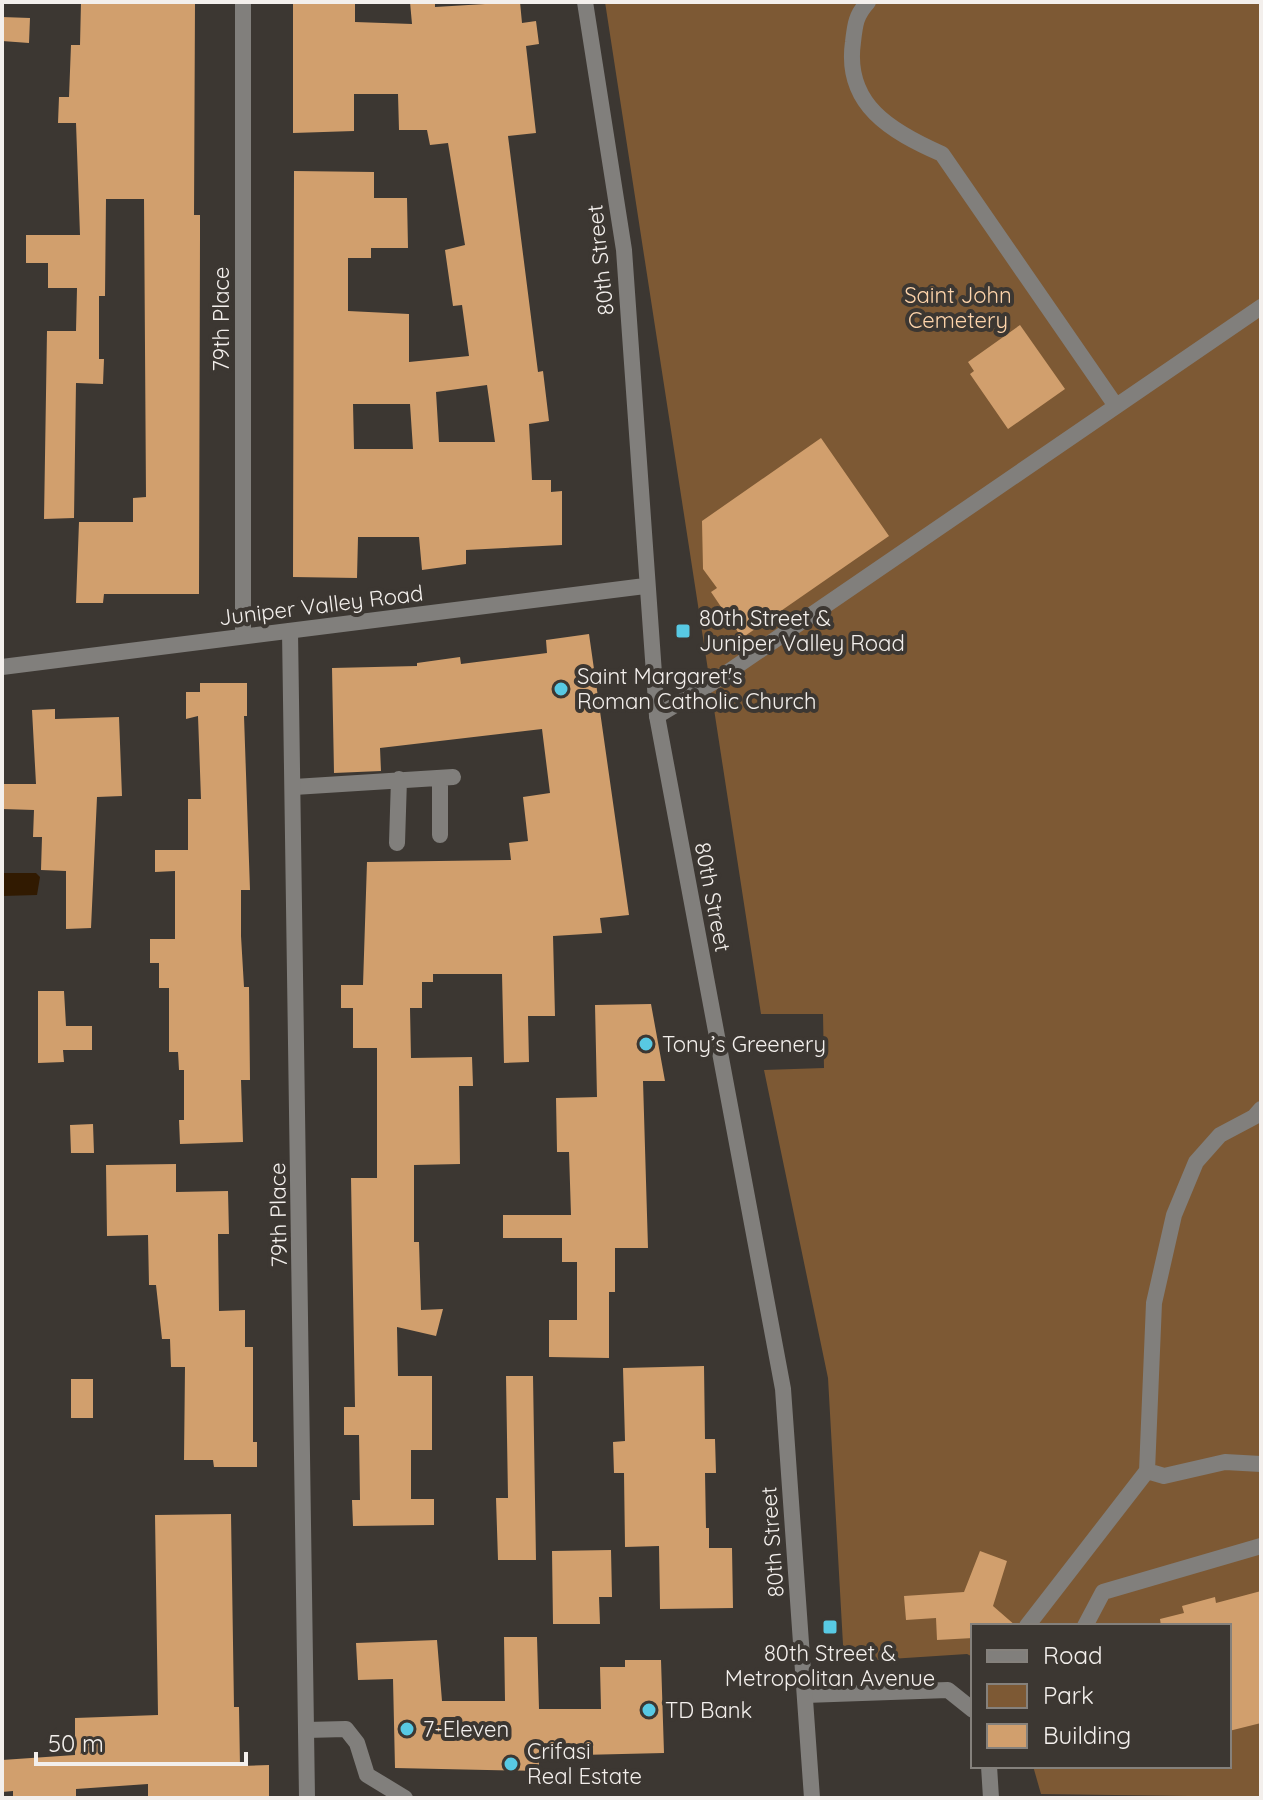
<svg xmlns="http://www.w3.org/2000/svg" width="1263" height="1800" viewBox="0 0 1263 1800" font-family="Quicksand,sans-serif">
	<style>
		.green { fill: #7d5934 }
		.water { fill: #311a01 }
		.building { fill: #d19f6d; fill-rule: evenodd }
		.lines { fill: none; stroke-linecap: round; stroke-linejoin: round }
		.service { stroke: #817f7c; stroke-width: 16 }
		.minor { stroke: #817f7c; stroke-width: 16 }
		.poi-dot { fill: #58c9e3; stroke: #3c3732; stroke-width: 3 }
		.labels { text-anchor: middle; stroke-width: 8; stroke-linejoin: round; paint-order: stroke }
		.street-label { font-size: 22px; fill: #f3efec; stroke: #3c3732 }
		.park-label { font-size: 22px; fill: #fed4ab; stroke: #3c3732 }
		.poi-label { font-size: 22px; fill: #f3efec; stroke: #3c3732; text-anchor: start }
	</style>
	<rect width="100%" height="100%" fill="#3c3732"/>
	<path class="green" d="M 605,2 L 1261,2 L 1261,1797 L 1041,1794 L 1033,1766 L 1229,1766 L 1229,1626 L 973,1626 L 973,1657 L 967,1654 L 844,1662 L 828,1378 L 764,1070 L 824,1068 L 823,1014 L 761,1014 Z"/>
	<path class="water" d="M 2,873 L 36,873 L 40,877 L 37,895 L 2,896 Z"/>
	<path class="building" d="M 81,2 L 195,2 L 194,215 L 200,215 L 200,239 L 199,594 L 104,594 L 103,603 L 76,603 L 79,522 L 133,522 L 133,498 L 146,497 L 144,199 L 106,199 L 105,296 L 99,296 L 99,359 L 104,359 L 103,384 L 76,383 L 74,518 L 44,519 L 47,331 L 76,331 L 77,288 L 48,288 L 48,263 L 26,263 L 26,235 L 80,235 L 76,123 L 58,123 L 59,97 L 69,97 L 71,45 L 80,45 Z
		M 293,2 L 355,2 L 355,22 L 412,24 L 410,2 L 435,2 L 435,7 L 520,2 L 522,23 L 536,21 L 539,44 L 526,46 L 536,133 L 508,136 L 538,372 L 543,371 L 549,421 L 529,424 L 532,480 L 551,480 L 551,492 L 562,491 L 562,545 L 466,550 L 466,564 L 422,570 L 419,537 L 358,537 L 357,578 L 293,577 L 294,171 L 374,172 L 374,198 L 407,198 L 408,248 L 371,248 L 371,258 L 348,258 L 348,311 L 409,314 L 409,362 L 469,356 L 462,305 L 453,306 L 445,250 L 465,245 L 448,143 L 430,145 L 427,130 L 399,130 L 398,94 L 354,94 L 354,131 L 293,133 ZM 487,385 L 495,442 L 439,442 L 436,392 ZM 353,404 L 410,404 L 413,449 L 354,449 Z
		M 2,17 L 30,18 L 29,43 L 2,41 Z
		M 1020,325 L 1065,389 L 1008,429 L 970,374 L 974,371 L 968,362 Z
		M 821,438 L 889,536 L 742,638 L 711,592 L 717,588 L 703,569 L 702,521 Z
		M 589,634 L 629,915 L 600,918 L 602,933 L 553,936 L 555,1016 L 528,1016 L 529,1062 L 504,1063 L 502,974 L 433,974 L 433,982 L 422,982 L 422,1008 L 410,1008 L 411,1058 L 472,1057 L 473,1086 L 459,1086 L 460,1164 L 414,1165 L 414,1242 L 419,1242 L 421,1310 L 443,1309 L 436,1336 L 397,1327 L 398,1376 L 432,1376 L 432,1450 L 411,1450 L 411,1499 L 434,1499 L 434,1525 L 353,1526 L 352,1500 L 360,1500 L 359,1435 L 344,1435 L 344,1407 L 355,1407 L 351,1178 L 377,1178 L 377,1048 L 353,1048 L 353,1008 L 341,1008 L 341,985 L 363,985 L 367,862 L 511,860 L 509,843 L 528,841 L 523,797 L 550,793 L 542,729 L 380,748 L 381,771 L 334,773 L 332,668 L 417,666 L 417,663 L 460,657 L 461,664 L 547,653 L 546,640 Z
		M 200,683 L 247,683 L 247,716 L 244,716 L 250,890 L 241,890 L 241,936 L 244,987 L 249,987 L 250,1080 L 241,1080 L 243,1142 L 180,1144 L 179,1120 L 184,1120 L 184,1070 L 179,1070 L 178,1052 L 169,1052 L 169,988 L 159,988 L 159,963 L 150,963 L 150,939 L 175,939 L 175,871 L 155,872 L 155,850 L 188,850 L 188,799 L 201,799 L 198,716 L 186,719 L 186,692 L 200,692 Z
		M 55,709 L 55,719 L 119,717 L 122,796 L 97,797 L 91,928 L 66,929 L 66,871 L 41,870 L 42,837 L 33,837 L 34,810 L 2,809 L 2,784 L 36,784 L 32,710 Z
		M 38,991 L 64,991 L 66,1026 L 92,1026 L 92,1050 L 63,1050 L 64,1062 L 38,1063 Z
		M 651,1004 L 665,1081 L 643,1081 L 648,1248 L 615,1248 L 615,1292 L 609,1292 L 609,1358 L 549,1357 L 549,1320 L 577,1320 L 577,1262 L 562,1262 L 562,1238 L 503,1238 L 503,1215 L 571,1215 L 569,1152 L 557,1152 L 556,1098 L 597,1097 L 595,1005 Z
		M 93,1124 L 94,1153 L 71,1153 L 70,1125 Z
		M 176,1164 L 176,1192 L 228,1191 L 229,1234 L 218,1234 L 219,1311 L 245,1310 L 245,1347 L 253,1347 L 253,1442 L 257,1442 L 257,1467 L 214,1467 L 213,1460 L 184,1460 L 185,1367 L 171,1367 L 170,1339 L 162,1339 L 156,1285 L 149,1285 L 148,1235 L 107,1236 L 106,1165 Z
		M 704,1366 L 705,1439 L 715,1439 L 716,1473 L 705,1473 L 706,1528 L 709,1528 L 709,1548 L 732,1548 L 733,1608 L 660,1609 L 659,1546 L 625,1547 L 624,1473 L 614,1473 L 613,1442 L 625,1441 L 623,1368 Z
		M 506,1376 L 533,1376 L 536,1560 L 498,1560 L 496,1498 L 508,1498 Z
		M 71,1379 L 93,1379 L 93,1418 L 71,1418 Z
		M 231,1514 L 234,1707 L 239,1707 L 240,1766 L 269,1765 L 269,1798 L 148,1798 L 148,1784 L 76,1789 L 76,1798 L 13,1798 L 13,1791 L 2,1792 L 2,1760 L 75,1755 L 75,1718 L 158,1715 L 155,1515 Z
		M 611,1550 L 612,1597 L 599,1597 L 600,1624 L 553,1624 L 552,1551 Z
		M 980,1551 L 1007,1561 L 993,1606 L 1016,1626 L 973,1626 L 973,1638 L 937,1640 L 936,1618 L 906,1620 L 904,1596 L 964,1592 Z
		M 1261,1591 L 1261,1723 L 1229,1731 L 1229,1626 L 1161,1626 L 1160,1619 L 1184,1613 L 1182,1606 L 1215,1597 L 1216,1603 Z
		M 504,1637 L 537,1637 L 539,1709 L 601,1709 L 600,1667 L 625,1667 L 625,1660 L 661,1660 L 664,1753 L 539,1756 L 539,1771 L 395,1768 L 393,1679 L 358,1680 L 356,1643 L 437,1640 L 442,1701 L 505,1701 Z"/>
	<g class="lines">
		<path class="service" d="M 868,2 C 856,15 855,24 853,42 C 844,105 892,132 942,154 L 1116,406
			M 657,716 L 712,683 L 1261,307
			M 294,787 L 453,777
			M 440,835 L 440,778
			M 397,843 L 399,779
			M 1147,1471 L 1164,1476 L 1225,1462 L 1261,1464
			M 1027,1626 L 1147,1471 L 1154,1303 L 1174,1215 L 1196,1162 L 1220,1135 L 1254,1117 L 1261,1109
			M 1085,1626 L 1103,1592 L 1261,1546
			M 805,1695 L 948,1690 L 973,1710
			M 306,1730 L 346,1729 L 357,1743 L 367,1775 L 405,1798
			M 989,1766 L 991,1798"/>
		<path class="minor" d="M 585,2 L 624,250 L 657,716 L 783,1389 L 812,1798
			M 290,631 L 307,1798
			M 243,636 L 243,2
			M 2,667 L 645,586"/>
	</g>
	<g class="poi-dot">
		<rect x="675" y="623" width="16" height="16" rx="4"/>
		<circle cx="561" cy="689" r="8"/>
		<circle cx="646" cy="1044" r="8"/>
		<rect x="822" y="1619" width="16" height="16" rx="4"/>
		<circle cx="649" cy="1710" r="8"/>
		<circle cx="407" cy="1729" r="8"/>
		<circle cx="511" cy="1764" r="8"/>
	</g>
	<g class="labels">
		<g class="street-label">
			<text transform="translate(600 260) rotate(-96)" y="8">80th Street</text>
			<text transform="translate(221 319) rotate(-90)" y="8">79th Place</text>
			<text transform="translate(321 605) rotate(-7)" y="8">Juniper Valley Road</text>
			<text transform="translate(713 897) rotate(79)" y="8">80th Street</text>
			<text transform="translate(278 1215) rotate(-91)" y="8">79th Place</text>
			<text transform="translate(772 1542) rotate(-94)" y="8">80th Street</text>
		</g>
		<g class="park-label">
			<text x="958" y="303">Saint John<tspan x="958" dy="25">Cemetery</tspan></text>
		</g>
		<g class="poi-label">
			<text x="699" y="626">80th Street &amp;<tspan x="699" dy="25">Juniper Valley Road</tspan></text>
			<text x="577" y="684">Saint Margaret's<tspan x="577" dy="25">Roman Catholic Church</tspan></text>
			<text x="662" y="1052">Tony’s Greenery</text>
			<text x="830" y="1661" text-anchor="middle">80th Street &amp;<tspan x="830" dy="25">Metropolitan Avenue</tspan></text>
			<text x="665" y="1718">TD Bank</text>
			<text x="423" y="1737">7-Eleven</text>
			<text x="527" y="1759">Crifasi<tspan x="527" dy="25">Real Estate</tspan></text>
		</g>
	</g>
	<rect width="1263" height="1800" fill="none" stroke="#f3efec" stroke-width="8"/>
	<rect x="971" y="1624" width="260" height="144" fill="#3c3732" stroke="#85817c" stroke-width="2"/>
	<rect x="987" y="1650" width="40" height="12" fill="#817f7c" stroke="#85817c" stroke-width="2"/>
	<text x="1043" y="1664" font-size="24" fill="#f3efec">Road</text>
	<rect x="987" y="1684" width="40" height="24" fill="#7d5934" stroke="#85817c" stroke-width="2"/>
	<text x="1043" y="1704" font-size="24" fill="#f3efec">Park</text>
	<rect x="987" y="1724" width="40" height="24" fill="#d19f6d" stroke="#85817c" stroke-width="2"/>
	<text x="1043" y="1744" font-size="24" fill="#f3efec">Building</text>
	<path d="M36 1752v12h210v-12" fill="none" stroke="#f3efec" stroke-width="4"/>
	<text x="48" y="1752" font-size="24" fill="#f3efec" stroke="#3c3732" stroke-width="6" paint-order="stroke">50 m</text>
</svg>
